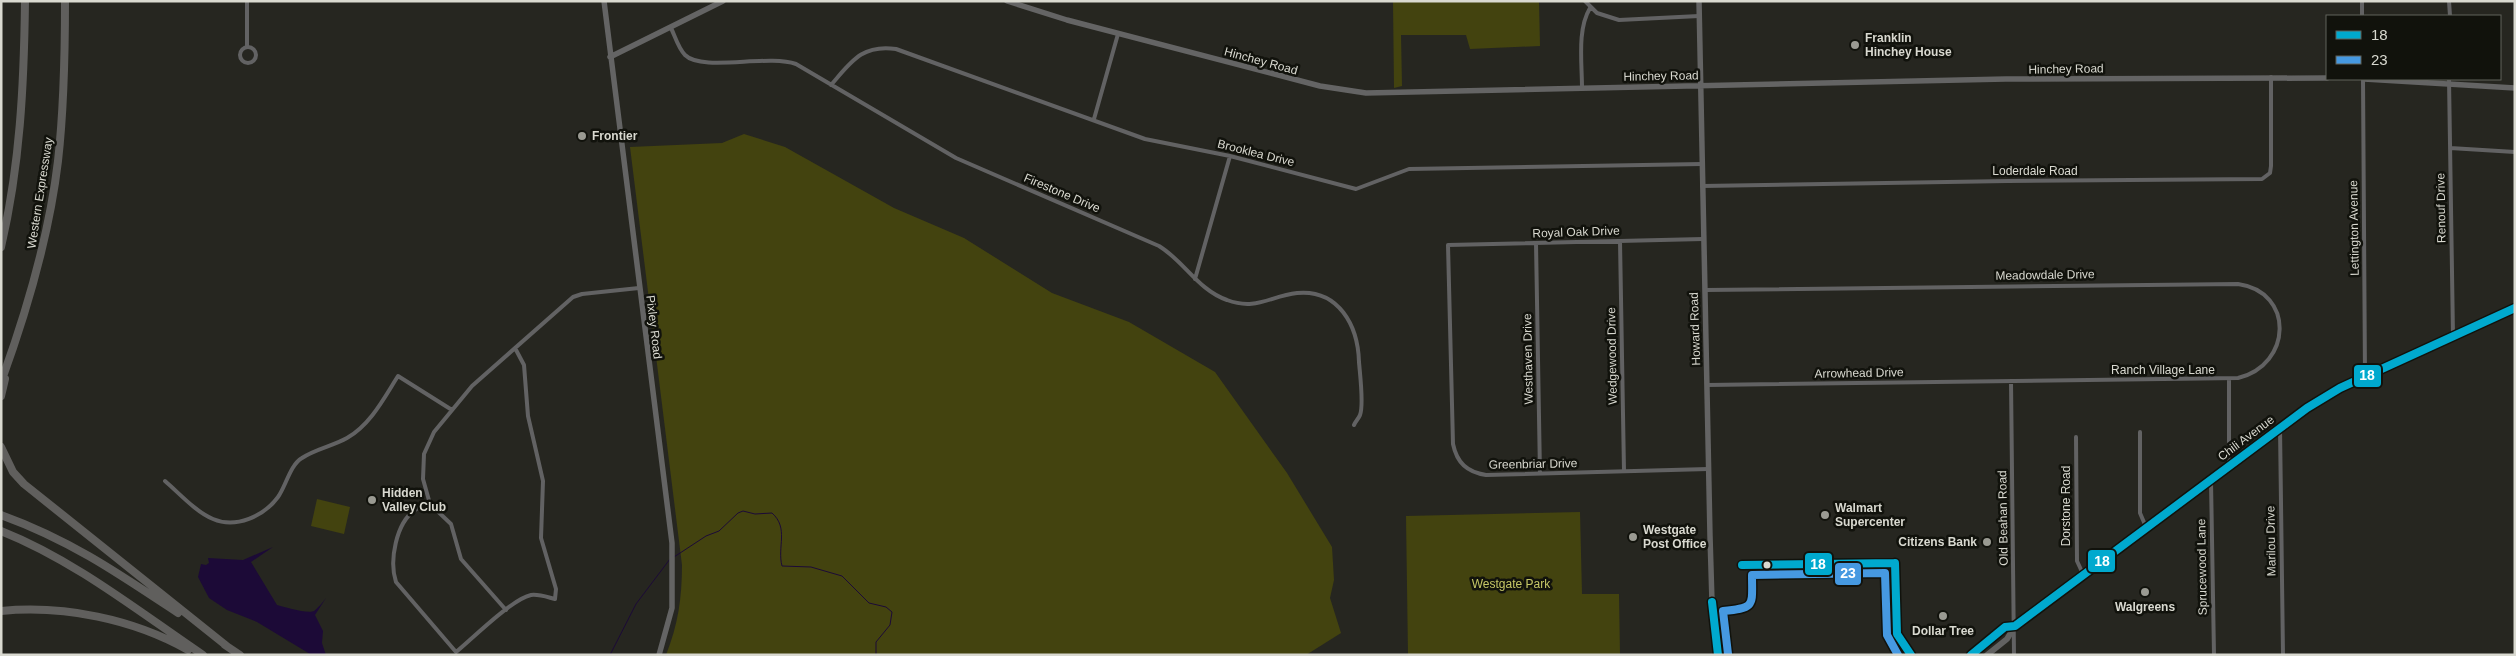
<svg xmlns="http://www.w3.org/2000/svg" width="2516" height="656" viewBox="0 0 2516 656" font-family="Arial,sans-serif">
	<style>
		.green { fill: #43430f }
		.water { fill: #1c0a37 }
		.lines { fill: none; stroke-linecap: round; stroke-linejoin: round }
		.stream { stroke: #1c0a37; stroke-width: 1 }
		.street { stroke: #626263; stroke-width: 4 }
		.secondary { stroke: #646464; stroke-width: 5.5 }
		.primary { stroke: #626261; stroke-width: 6 }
		.highway { stroke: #605f5d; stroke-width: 8 }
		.bus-1-casing { stroke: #11120c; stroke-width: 11 }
		.bus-2-casing { stroke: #11120c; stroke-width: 11 }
		.bus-1 { stroke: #00a9ce; stroke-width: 8 }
		.bus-2 { stroke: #4699e1; stroke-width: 8 }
		.poi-dot { fill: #9a9a92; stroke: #11120c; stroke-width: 2 }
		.bus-dot { fill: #d9d9d0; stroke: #11120c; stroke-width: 2 }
		.labels { text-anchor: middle; stroke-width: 5; stroke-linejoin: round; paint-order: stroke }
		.poi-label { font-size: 12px; font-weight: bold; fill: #d9d9d0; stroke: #11120c; text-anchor: start }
		.street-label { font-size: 12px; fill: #d9d9d0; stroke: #11120c }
		.park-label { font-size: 12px; fill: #c6c766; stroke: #11120c }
		.line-badge { stroke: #11120c; stroke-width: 2 }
		.badge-label { font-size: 14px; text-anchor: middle; font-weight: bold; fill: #fff }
	</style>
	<rect width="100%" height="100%" fill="#262620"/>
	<path class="green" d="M 1393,1 L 1539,1 L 1540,46 L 1470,49 L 1466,35 L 1401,35 L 1402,86 L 1394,88 Z
		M 744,134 L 785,147 L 894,208 L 964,238 L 1052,293 L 1129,322 L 1215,372 L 1287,473 L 1332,547 L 1334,580 L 1330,598 L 1341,633 L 1306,655 L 666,655 C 678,625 682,598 682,565 L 630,147 L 722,143 Z
		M 317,499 L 350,507 L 344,534 L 311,526 Z
		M 1580,512 L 1582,594 L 1619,594 L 1620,655 L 1408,655 L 1406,516 Z"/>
	<path class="water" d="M 273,547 L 251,562 L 277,605 C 284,607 308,614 314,611 C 318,608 323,602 326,598 L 315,615 L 323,631 L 322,643 L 326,655 L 310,654 L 257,622 L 227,610 L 209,598 L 198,577 L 201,564 L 206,565 L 209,563 L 208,558 L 243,560 Z"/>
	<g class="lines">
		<path class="stream" d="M 674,557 L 706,536 L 719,531 L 738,513 L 743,511 L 755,514 L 772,513 C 789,528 777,547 782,566 L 811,567 L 842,576 L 869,603 L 886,607 L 892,612 L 890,625 L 876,642 L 876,655
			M 610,655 L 636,604 L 670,559"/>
		<path class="street" d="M 247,1 L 247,47
			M 1585,1 L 1597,13 L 1619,20 L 1699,16
			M 2362,1 L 2362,16
			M 2449,1 L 2450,16
			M 671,28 C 675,36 678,48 685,55 C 702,72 768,54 796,64 L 956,158 L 1159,246 C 1184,261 1198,290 1227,300 C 1256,311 1270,296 1297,293 C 1339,289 1358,326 1359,362 C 1360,375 1364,405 1360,415 C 1359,418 1355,422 1354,425
			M240 55a8 8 0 1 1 16 0a8 8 0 1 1-16 0Z
			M 2363,79 L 2365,376
			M 2449,79 L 2453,336
			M 831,85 C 851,62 862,44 896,49 L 1145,139 L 1230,156 L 1356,189 L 1409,169 L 1702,164
			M 1582,88 C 1582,62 1577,30 1590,8
			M 1094,119 L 1118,34
			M 2450,148 L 2515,152
			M 1702,186 L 2008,181 L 2262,179 L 2270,173 L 2271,166 L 2271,77
			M 1703,239 L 1448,245 L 1453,444 C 1457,463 1467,472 1486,475 L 1708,469
			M 1620,241 L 1624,471
			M 1536,243 L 1540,474
			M 1195,279 L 1230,156
			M 1705,290 L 2238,284 C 2295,292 2292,365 2238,378 L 1707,385
			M 2229,379 L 2229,465
			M 2011,381 L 2014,655
			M 2280,427 L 2283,655
			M 2140,432 L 2140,513 L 2146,527
			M 2076,437 L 2077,561 L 2083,574
			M 165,481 C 180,494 196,512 213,519 C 236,529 264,516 278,497 C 286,486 290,465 302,458 C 315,449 333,446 347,438 C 371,424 384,398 398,376 L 452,410
			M 2211,481 L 2214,655
			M 430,504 C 425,506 419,507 415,510 C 396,523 389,561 396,582 L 456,652 C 473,638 512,599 531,595 C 539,594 547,597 555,599 L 556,589 L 541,538 L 543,481 L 528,416 L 524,365 L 515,348
			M 506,610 L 461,559 L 451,524 L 430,504 L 423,479 L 424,454 L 434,432 L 472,386 L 573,297 L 582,294 L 639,288"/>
		<path class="secondary" d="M 604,1 L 672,543 L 672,608 L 659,655
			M 1007,1 L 1067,20 L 1320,86 L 1366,93 L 2006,79 L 2327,78
			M 1699,1 L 1710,536 L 1712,602 L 1718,655
			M 610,57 L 723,1
			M 2364,79 L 2515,88"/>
		<path class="primary" d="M 1971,655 L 2005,627 L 2015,626
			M 1987,655 L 2007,639 L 2015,626 L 2307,408 L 2340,388 L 2515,308"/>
		<path class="highway" d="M 1,247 C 20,166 24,85 25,1
			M 1,382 C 27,311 49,237 58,161 C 64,108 65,55 65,1
			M 1,396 L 5,379
			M 1,447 L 13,472 L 24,484 L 228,647
			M 1,515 C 70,540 118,573 178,613
			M 1,531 C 74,560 138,611 203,655
			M 1,611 C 64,605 133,619 188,650
			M 225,645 L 240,655"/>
		<g class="bus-1-casing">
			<path id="bus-1" d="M 1895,563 L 1897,634 L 1911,655
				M 1742,565 L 1895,563
				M 1712,602 L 1718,655
				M 1971,655 L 2005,627 L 2015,626 L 2307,408 L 2340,388 L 2515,308"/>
		</g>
		<g class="bus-2-casing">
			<path id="bus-2" d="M 1728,654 L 1723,611 C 1756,608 1752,606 1752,575 L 1885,573 L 1887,635 L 1898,655"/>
		</g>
		<use href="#bus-1" class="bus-1"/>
		<use href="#bus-2" class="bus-2"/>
	</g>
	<g class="poi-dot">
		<circle cx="1855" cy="45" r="5"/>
		<circle cx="582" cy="136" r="5"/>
		<circle cx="372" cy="500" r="5"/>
		<circle cx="1825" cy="515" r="5"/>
		<circle cx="1633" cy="537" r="5"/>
		<circle cx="1987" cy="542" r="5"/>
		<circle cx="2145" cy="592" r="5"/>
		<circle cx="1943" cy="616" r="5"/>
	</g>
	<circle class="bus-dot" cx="1767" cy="565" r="4.5"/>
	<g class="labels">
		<g class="poi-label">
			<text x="1865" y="42">Franklin<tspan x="1865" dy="14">Hinchey House</tspan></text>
			<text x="592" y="140">Frontier</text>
			<text x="382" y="497">Hidden<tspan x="382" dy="14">Valley Club</tspan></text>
			<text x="1835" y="512">Walmart<tspan x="1835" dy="14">Supercenter</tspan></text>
			<text x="1643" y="534">Westgate<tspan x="1643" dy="14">Post Office</tspan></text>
			<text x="1977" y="546" text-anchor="end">Citizens Bank</text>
			<text x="2145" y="611" text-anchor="middle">Walgreens</text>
			<text x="1943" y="635" text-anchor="middle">Dollar Tree</text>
		</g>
		<g class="street-label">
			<text transform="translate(1261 61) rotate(15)" y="4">Hinchey Road</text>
			<text transform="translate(2066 69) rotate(-1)" y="4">Hinchey Road</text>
			<text transform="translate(1661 76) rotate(-1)" y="4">Hinchey Road</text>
			<text transform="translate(1256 153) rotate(14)" y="4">Brooklea Drive</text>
			<text x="2035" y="175">Loderdale Road</text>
			<text transform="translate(40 193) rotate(-81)" y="4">Western Expressway</text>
			<text transform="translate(1062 193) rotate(23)" y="4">Firestone Drive</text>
			<text transform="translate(2441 208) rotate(-91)" y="4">Renouf Drive</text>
			<text transform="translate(2354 228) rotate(-91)" y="4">Lettington Avenue</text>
			<text transform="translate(1576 232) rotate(-2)" y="4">Royal Oak Drive</text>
			<text transform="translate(2045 275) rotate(-1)" y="4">Meadowdale Drive</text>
			<text transform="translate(654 327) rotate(83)" y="4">Pixley Road</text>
			<text transform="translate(1695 329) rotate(-92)" y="4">Howard Road</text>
			<text transform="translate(1612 356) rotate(-91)" y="4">Wedgewood Drive</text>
			<text transform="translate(1528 359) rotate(-91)" y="4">Westhaven Drive</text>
			<text x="2163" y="374">Ranch Village Lane</text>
			<text transform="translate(1859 373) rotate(-1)" y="4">Arrowhead Drive</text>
			<text transform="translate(2246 438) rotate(-37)" y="4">Chili Avenue</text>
			<text transform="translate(1533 464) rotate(-1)" y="4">Greenbriar Drive</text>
			<text transform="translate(2066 506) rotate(-90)" y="4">Dorstone Road</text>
			<text transform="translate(2003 518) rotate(-91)" y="4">Old Beahan Road</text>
			<text transform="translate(2271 541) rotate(-91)" y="4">Marilou Drive</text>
			<text transform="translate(2202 567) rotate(-91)" y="4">Sprucewood Lane</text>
		</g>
		<g class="park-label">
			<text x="1511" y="588">Westgate Park</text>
		</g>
	</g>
	<g class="line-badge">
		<rect x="2353" y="364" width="29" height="24" rx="5" fill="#00a9ce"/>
		<rect x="2087" y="549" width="29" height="24" rx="5" fill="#00a9ce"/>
		<rect x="1804" y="552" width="29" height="24" rx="5" fill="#00a9ce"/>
		<rect x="1834" y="562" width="28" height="24" rx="5" fill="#4699e1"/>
	</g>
	<g class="badge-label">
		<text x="2367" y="380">18</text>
		<text x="2102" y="566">18</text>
		<text x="1818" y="569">18</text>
		<text x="1848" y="578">23</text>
	</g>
	<rect width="2516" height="656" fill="none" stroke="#d9d9d0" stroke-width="5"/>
	<rect x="2326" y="15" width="175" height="65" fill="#11120c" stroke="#61625a"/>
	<rect x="2336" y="31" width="25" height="8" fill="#00a9ce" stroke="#61625a"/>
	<text x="2371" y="40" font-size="15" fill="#d9d9d0">18</text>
	<rect x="2336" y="56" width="25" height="8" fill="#4699e1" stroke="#61625a"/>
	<text x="2371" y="65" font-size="15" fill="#d9d9d0">23</text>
</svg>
